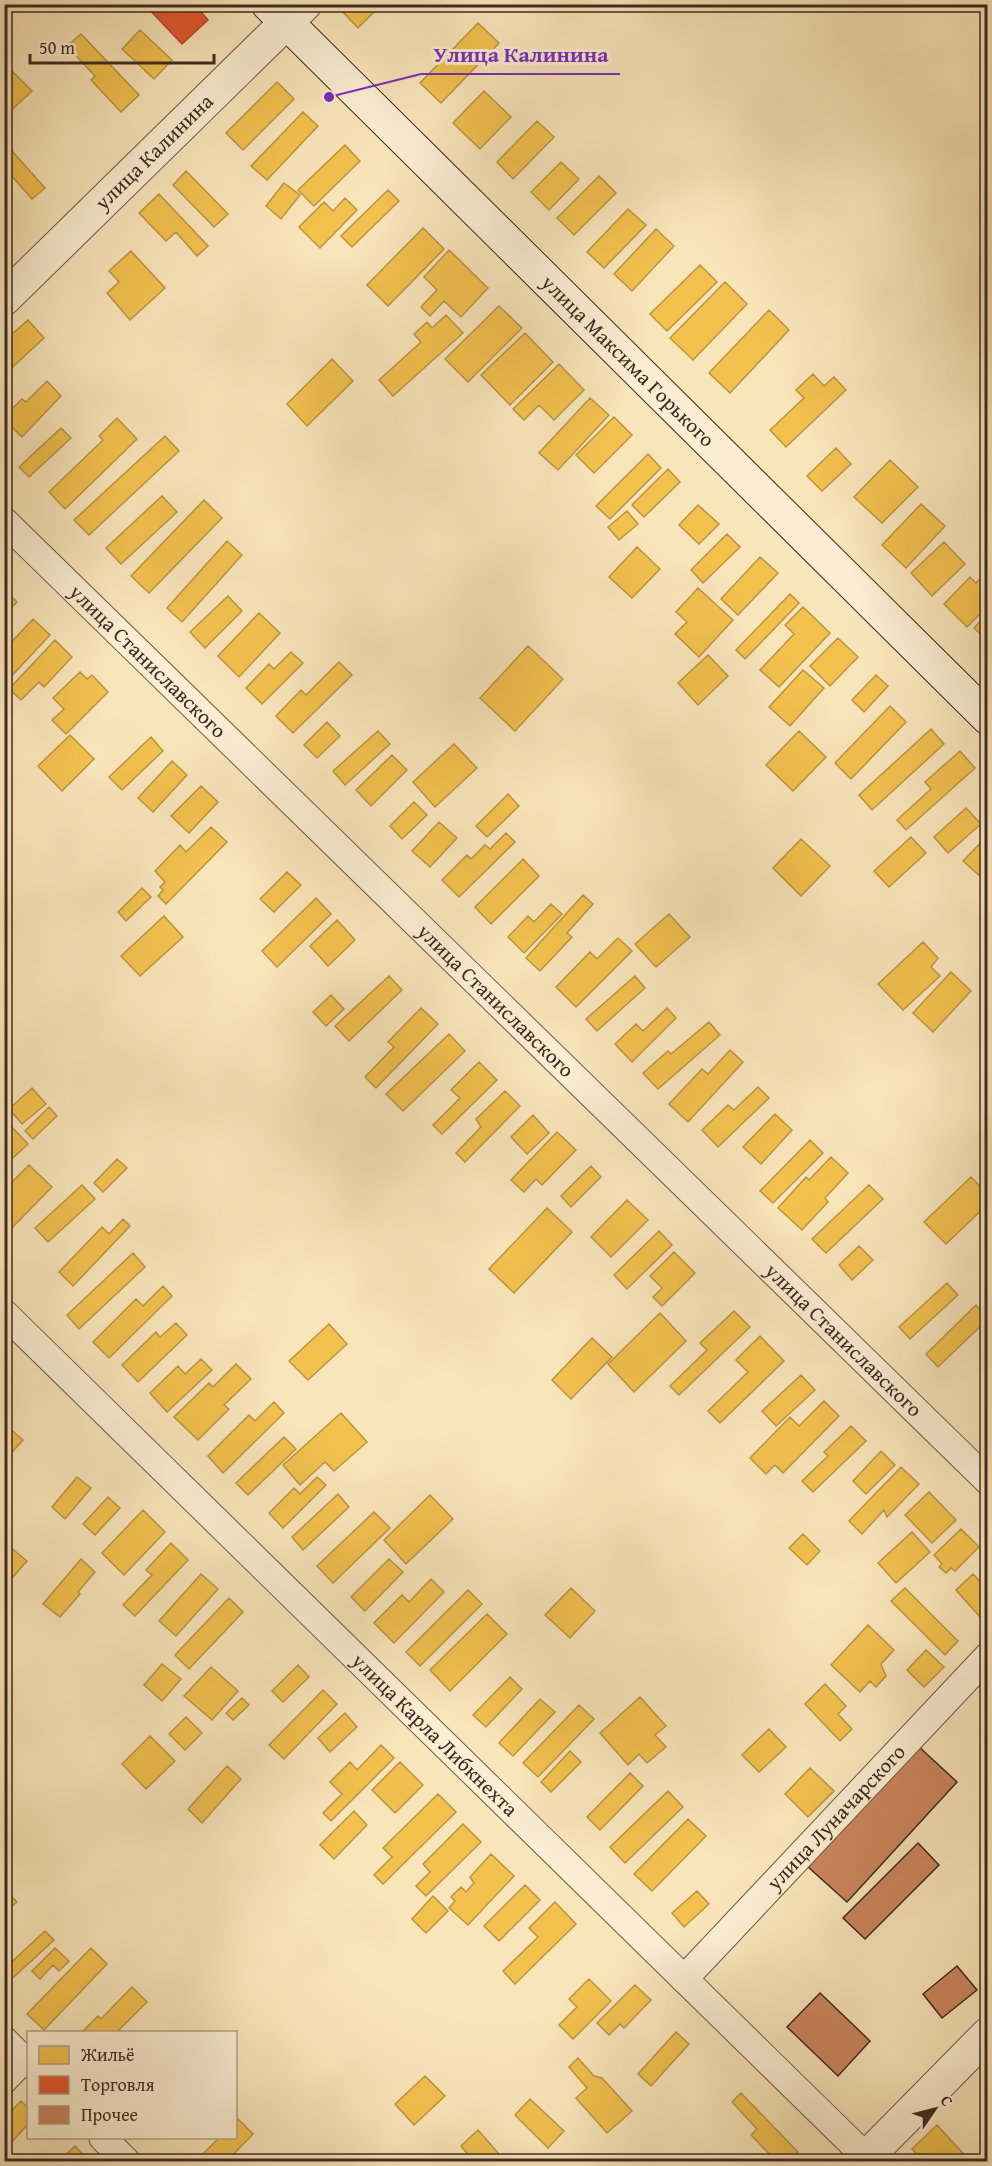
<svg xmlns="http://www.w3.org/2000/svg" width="992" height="2166" viewBox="0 0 992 2166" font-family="'Gentium Book Plus',serif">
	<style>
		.homes { fill: #f2c14e; stroke: #bc9441; stroke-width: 1.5 }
		.shops { fill: #e4572e; stroke: #b24a2a; stroke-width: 1.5 }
		.building { fill: #cc865e; stroke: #3f2a22; stroke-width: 1.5 }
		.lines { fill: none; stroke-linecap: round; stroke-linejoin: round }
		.minor-casing { stroke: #6e5948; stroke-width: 29 }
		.tertiary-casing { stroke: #6e5948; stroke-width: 35 }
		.secondary-casing { stroke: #3f2a22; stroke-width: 35 }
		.minor { stroke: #fbeed2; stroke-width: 27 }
		.tertiary { stroke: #fbeed2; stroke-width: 33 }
		.secondary { stroke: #fbeed2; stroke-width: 33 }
		.labels { text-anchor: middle; stroke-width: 6; stroke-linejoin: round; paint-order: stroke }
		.street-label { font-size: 21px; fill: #3f2a22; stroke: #fbeed2 }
		.leader { fill: none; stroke: #7b2cbf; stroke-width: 2 }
		.callout-dot { fill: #7b2cbf; stroke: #fbeed2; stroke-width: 2 }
		.callout-label { font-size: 22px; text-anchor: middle; font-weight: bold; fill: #7b2cbf; stroke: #fbeed2; stroke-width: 6; stroke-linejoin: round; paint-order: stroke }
	</style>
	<rect width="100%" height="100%" fill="#f9e5ba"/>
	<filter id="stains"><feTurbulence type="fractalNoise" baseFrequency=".00333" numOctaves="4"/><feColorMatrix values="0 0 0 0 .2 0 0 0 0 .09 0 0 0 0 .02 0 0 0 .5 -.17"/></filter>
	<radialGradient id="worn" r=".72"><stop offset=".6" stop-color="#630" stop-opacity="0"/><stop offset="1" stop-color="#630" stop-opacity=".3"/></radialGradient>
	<path class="homes" d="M 345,4 L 382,4 L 358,28 L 340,9 Z
		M 478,23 L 499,43 L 441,103 L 420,83 Z
		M 140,30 L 172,60 L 154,79 L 122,49 Z
		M 81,34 L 139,95 L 121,112 L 91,80 L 95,76 L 67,46 Z
		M 4,63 L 32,91 L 4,117 Z
		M 277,82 L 294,99 L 243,150 L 226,133 Z
		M 484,91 L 511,117 L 480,149 L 453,123 Z
		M 303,112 L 318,126 L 267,180 L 251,166 Z
		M 537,121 L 554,137 L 513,179 L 497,162 Z
		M 4,142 L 45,188 L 32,199 L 9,173 L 4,177 Z
		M 345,145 L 360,161 L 314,206 L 298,190 Z
		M 561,162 L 579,179 L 549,210 L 531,192 Z
		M 186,171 L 228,214 L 214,227 L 173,185 Z
		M 599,176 L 616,193 L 574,235 L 557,218 Z
		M 284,183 L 300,195 L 281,219 L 266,206 Z
		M 388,190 L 399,201 L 352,247 L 341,236 Z
		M 159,194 L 208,246 L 197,256 L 176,232 L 166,241 L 139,213 Z
		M 345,198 L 357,210 L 320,248 L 299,227 L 324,202 L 333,211 Z
		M 628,209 L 646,225 L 604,268 L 587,252 Z
		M 423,228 L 444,249 L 388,306 L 367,285 Z
		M 656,229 L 674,246 L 632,291 L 614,274 Z
		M 449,250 L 488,288 L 461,317 L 444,301 L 430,316 L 421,307 L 437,290 L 424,277 Z
		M 131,251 L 165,288 L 130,320 L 107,293 L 119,282 L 109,271 Z
		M 700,265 L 717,282 L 667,331 L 650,314 Z
		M 725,282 L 747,304 L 693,360 L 670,338 Z
		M 499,306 L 522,328 L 468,382 L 445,359 Z
		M 769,310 L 789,330 L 730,393 L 709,373 Z
		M 446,315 L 463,333 L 393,396 L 379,380 L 421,342 L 414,334 L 427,322 L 432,328 Z
		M 28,320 L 44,338 L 4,375 L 4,341 Z
		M 525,333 L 553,362 L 510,405 L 481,375 Z
		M 332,359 L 353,381 L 307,426 L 287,404 Z
		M 559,364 L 584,390 L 554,420 L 539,405 L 524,420 L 513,409 Z
		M 813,374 L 824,386 L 834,377 L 846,390 L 786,447 L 770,430 L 804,398 L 796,390 Z
		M 47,381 L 61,396 L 22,437 L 4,419 L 4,417 L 22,399 L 26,402 Z
		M 590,398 L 609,415 L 558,470 L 539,453 Z
		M 614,417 L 632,435 L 594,473 L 576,455 Z
		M 117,418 L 137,439 L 65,509 L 49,492 L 103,440 L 99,436 Z
		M 61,428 L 71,438 L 29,477 L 19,467 Z
		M 165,436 L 179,451 L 89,535 L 74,520 Z
		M 836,448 L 851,464 L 822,491 L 807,476 Z
		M 648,454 L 661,468 L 610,519 L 596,506 Z
		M 890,460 L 918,487 L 882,523 L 854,497 Z
		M 668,469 L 680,482 L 644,517 L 632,505 Z
		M 162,496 L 177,512 L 121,564 L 106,548 Z
		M 204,500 L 222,518 L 149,593 L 131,576 Z
		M 921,504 L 945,526 L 906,568 L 882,545 Z
		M 698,505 L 719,524 L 699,544 L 679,525 Z
		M 627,511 L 638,524 L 619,540 L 608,527 Z
		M 727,534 L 740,547 L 703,583 L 691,570 Z
		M 227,541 L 242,555 L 182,622 L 167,608 Z
		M 944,542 L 965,564 L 932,596 L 911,573 Z
		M 637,547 L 660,569 L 632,598 L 609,577 Z
		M 760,557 L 778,573 L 738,615 L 721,599 Z
		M 988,571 L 988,606 L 967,627 L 944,604 L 970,577 L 976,583 Z
		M 698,588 L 733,620 L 699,657 L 675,634 L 687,622 L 676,612 Z
		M 5,590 L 17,602 L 4,615 L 4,591 Z
		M 790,594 L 799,603 L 745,659 L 736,650 Z
		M 228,596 L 242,611 L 205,648 L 190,632 Z
		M 803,607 L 830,633 L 779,687 L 760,670 L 794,634 L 785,625 Z
		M 259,613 L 280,633 L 239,677 L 218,656 Z
		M 988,613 L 988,641 L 974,628 Z
		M 33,619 L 50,635 L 4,684 L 4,650 Z
		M 838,638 L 858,657 L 830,686 L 810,666 Z
		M 55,640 L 72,657 L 44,687 L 39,682 L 21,700 L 9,689 Z
		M 528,646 L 563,679 L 515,731 L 480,698 Z
		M 291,652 L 303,663 L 262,704 L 246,688 L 269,664 L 274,669 Z
		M 708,655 L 728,676 L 698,705 L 678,683 Z
		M 339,662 L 352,675 L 293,733 L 276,716 L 301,690 L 306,695 Z
		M 803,670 L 824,688 L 790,726 L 769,707 Z
		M 80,672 L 87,679 L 92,675 L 108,692 L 66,734 L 52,720 L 64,709 L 53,698 Z
		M 876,675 L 888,686 L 864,712 L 852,700 Z
		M 890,706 L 906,722 L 851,779 L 835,763 Z
		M 327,722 L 340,736 L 317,758 L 304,745 Z
		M 931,729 L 944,744 L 872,810 L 859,795 Z
		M 378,731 L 390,744 L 345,785 L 333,771 Z
		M 799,731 L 826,757 L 793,791 L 766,765 Z
		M 70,735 L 94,759 L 62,791 L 38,766 Z
		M 151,737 L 163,751 L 122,790 L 109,777 Z
		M 454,744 L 477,768 L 435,807 L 413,782 Z
		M 960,751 L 975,768 L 906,830 L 897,820 L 931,789 L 925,782 Z
		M 392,755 L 407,770 L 371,806 L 356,790 Z
		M 172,761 L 187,775 L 153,812 L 138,798 Z
		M 201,786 L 218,802 L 189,833 L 171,816 Z
		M 508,794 L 519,806 L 487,837 L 476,826 Z
		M 414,802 L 427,815 L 402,839 L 390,826 Z
		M 966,808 L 981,824 L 948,853 L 934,837 Z
		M 439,822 L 457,838 L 430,867 L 412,851 Z
		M 211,827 L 227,842 L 166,904 L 158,896 L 163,890 L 160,887 L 165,882 L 155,871 L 180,845 L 186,852 Z
		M 506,833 L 515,842 L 459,897 L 442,880 L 467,855 L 471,859 L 485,845 L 490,849 Z
		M 988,835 L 988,872 L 982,878 L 963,861 Z
		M 911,837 L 926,853 L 889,887 L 874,871 Z
		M 801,839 L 830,866 L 801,896 L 773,868 Z
		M 523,859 L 539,876 L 491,924 L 475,907 Z
		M 287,872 L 301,885 L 274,912 L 260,899 Z
		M 142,888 L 151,897 L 126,921 L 118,912 Z
		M 583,895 L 593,904 L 567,933 L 572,937 L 540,971 L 526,958 Z
		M 316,898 L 331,914 L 277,967 L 262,951 Z
		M 551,904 L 562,914 L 524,953 L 508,937 L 528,916 L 534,922 Z
		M 669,914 L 690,937 L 656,967 L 635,944 Z
		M 164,916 L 183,937 L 140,976 L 121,956 Z
		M 337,920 L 355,940 L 328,966 L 310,946 Z
		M 618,938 L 632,951 L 576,1007 L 556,987 L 590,952 L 597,959 Z
		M 923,942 L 938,958 L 931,967 L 940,976 L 903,1010 L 878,984 Z
		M 951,972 L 971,991 L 933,1032 L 913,1013 Z
		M 389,976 L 402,990 L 349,1041 L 335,1026 Z
		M 635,976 L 645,988 L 597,1031 L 586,1019 Z
		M 331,995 L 344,1009 L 326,1026 L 313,1012 Z
		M 421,1008 L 438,1024 L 376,1088 L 365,1077 L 394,1047 L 388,1042 Z
		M 667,1008 L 676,1018 L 632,1062 L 615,1044 L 636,1024 L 643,1031 Z
		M 709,1022 L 720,1035 L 658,1089 L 643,1073 L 668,1051 L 671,1054 Z
		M 449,1034 L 465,1051 L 403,1111 L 386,1094 Z
		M 730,1050 L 743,1062 L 688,1122 L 669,1104 L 702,1069 L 708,1074 Z
		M 479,1062 L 497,1080 L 442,1134 L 433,1125 L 460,1098 L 451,1090 Z
		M 758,1087 L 769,1098 L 718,1147 L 702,1130 L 728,1105 L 734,1110 Z
		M 32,1088 L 46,1104 L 22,1124 L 9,1109 Z
		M 505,1091 L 520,1106 L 465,1162 L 456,1153 L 481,1127 L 476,1119 Z
		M 49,1107 L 57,1116 L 33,1139 L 25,1131 Z
		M 775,1114 L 792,1130 L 761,1164 L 743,1147 Z
		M 533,1115 L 549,1133 L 527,1154 L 511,1137 Z
		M 7,1122 L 28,1144 L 4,1166 L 4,1125 Z
		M 557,1132 L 576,1150 L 542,1185 L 536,1179 L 524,1192 L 511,1180 Z
		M 810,1140 L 823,1153 L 773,1203 L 760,1191 Z
		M 831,1157 L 848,1173 L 825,1198 L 828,1202 L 802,1230 L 778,1208 L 806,1177 L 809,1180 Z
		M 117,1159 L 127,1168 L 103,1192 L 94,1183 Z
		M 29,1165 L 52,1187 L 4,1236 L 4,1190 Z
		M 591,1166 L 601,1177 L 571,1207 L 561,1196 Z
		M 971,1177 L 988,1194 L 988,1204 L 946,1244 L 924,1222 Z
		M 82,1185 L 95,1199 L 48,1242 L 35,1228 Z
		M 869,1185 L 883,1199 L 826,1253 L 812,1239 Z
		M 627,1200 L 648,1220 L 611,1257 L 591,1237 Z
		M 547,1208 L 572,1232 L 514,1293 L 489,1269 Z
		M 123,1219 L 130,1226 L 73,1286 L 59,1272 L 102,1227 L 109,1234 Z
		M 659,1231 L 672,1245 L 627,1289 L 614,1275 Z
		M 859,1246 L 873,1260 L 852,1280 L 839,1265 Z
		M 674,1252 L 695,1273 L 662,1306 L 653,1297 L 662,1288 L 650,1276 Z
		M 133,1253 L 145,1267 L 79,1329 L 67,1315 Z
		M 947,1283 L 958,1295 L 910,1339 L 899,1327 Z
		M 163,1286 L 172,1296 L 109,1358 L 93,1342 L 136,1299 L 143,1306 Z
		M 976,1305 L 988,1319 L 938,1367 L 926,1354 Z
		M 734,1311 L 750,1327 L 679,1395 L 670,1386 L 707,1350 L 700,1343 Z
		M 660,1313 L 686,1341 L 634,1392 L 608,1364 Z
		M 176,1323 L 187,1335 L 138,1382 L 122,1365 L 156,1332 L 160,1337 Z
		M 329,1324 L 347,1344 L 308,1380 L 289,1361 Z
		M 760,1336 L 784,1361 L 720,1423 L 708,1411 L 748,1372 L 736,1360 Z
		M 592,1338 L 612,1357 L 571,1399 L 552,1380 Z
		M 201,1359 L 212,1370 L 167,1412 L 150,1393 L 178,1366 L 185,1374 Z
		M 236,1364 L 251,1379 L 224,1405 L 229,1409 L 198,1440 L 174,1417 L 209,1383 L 213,1387 Z
		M 801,1375 L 815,1390 L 776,1426 L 762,1411 Z
		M 824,1401 L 839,1416 L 783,1473 L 775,1465 L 766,1474 L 750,1458 L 790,1417 L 799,1426 Z
		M 274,1402 L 284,1413 L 223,1473 L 208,1456 L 249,1415 L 255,1421 Z
		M 341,1413 L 367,1442 L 334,1471 L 325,1462 L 300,1485 L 283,1465 Z
		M 851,1426 L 866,1441 L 813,1492 L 802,1481 L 828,1456 L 824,1452 Z
		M 10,1429 L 23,1440 L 4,1461 L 4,1436 Z
		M 284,1437 L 296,1449 L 248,1495 L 236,1483 Z
		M 881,1451 L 895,1465 L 866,1494 L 853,1481 Z
		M 901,1467 L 919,1484 L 887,1517 L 884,1510 L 862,1534 L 849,1521 Z
		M 77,1477 L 91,1488 L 65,1519 L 52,1507 Z
		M 317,1477 L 326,1485 L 283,1528 L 269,1513 L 294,1488 L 300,1494 Z
		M 929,1492 L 956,1520 L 932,1543 L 905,1515 Z
		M 338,1494 L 349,1507 L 303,1550 L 292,1537 Z
		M 430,1495 L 453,1519 L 406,1564 L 384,1540 Z
		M 108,1497 L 120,1508 L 95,1535 L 83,1524 Z
		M 143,1510 L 165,1532 L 124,1575 L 102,1553 Z
		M 374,1512 L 390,1528 L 333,1583 L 317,1566 Z
		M 961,1529 L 979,1547 L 955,1571 L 951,1568 L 946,1573 L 939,1567 L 942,1564 L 934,1555 Z
		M 912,1532 L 930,1552 L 896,1583 L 878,1563 Z
		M 803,1534 L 820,1551 L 807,1565 L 789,1548 Z
		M 4,1542 L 27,1561 L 4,1587 Z
		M 171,1543 L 188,1560 L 135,1616 L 123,1605 L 152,1575 L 146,1570 Z
		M 81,1559 L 95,1572 L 78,1592 L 80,1594 L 60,1617 L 43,1604 Z
		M 389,1559 L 403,1572 L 365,1611 L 351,1597 Z
		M 201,1574 L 218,1589 L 176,1636 L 159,1621 Z
		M 973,1574 L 988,1590 L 988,1610 L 980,1617 L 956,1590 Z
		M 431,1579 L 444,1592 L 394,1643 L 374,1623 L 402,1595 L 409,1602 Z
		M 571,1588 L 595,1611 L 570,1638 L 545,1615 Z
		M 905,1588 L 958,1641 L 945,1655 L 891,1601 Z
		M 468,1590 L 482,1604 L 420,1666 L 406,1652 Z
		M 229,1598 L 243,1612 L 189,1669 L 175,1655 Z
		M 487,1614 L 507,1634 L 450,1691 L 430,1670 Z
		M 868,1625 L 894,1650 L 881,1664 L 886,1676 L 876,1687 L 870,1681 L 860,1692 L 831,1665 Z
		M 926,1650 L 944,1667 L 924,1687 L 907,1670 Z
		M 162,1664 L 181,1679 L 162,1701 L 144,1685 Z
		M 298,1665 L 309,1677 L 283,1702 L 272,1691 Z
		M 211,1667 L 238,1691 L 212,1720 L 184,1696 Z
		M 510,1677 L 522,1689 L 486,1727 L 473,1715 Z
		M 825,1684 L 846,1706 L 838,1714 L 852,1729 L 840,1741 L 805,1704 Z
		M 323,1690 L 337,1704 L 284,1759 L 269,1745 Z
		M 640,1697 L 666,1726 L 655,1735 L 666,1747 L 647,1763 L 639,1754 L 628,1765 L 600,1733 Z
		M 242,1698 L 249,1705 L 233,1720 L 226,1713 Z
		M 540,1699 L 555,1712 L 513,1756 L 499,1743 Z
		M 579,1705 L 594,1719 L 538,1777 L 523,1763 Z
		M 345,1713 L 357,1727 L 330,1752 L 318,1738 Z
		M 186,1717 L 202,1733 L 185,1750 L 169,1734 Z
		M 769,1729 L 786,1747 L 759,1772 L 742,1755 Z
		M 150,1736 L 175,1761 L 146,1789 L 122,1764 Z
		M 381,1745 L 394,1758 L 331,1821 L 323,1813 L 342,1794 L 330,1782 L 350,1762 L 357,1770 Z
		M 570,1751 L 581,1762 L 551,1792 L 541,1782 Z
		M 400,1762 L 423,1785 L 395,1813 L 372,1790 Z
		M 227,1766 L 241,1779 L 202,1823 L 188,1809 Z
		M 810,1768 L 834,1791 L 808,1817 L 785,1794 Z
		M 630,1773 L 643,1786 L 600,1830 L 587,1817 Z
		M 668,1791 L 683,1807 L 625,1863 L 610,1847 Z
		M 438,1794 L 456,1812 L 383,1884 L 374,1875 L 392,1857 L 383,1848 Z
		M 354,1811 L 367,1825 L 334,1859 L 320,1845 Z
		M 688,1819 L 706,1836 L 652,1891 L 634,1874 Z
		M 463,1824 L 481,1842 L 426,1896 L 416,1886 L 430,1872 L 423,1864 Z
		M 491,1854 L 514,1876 L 468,1925 L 449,1908 L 455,1901 L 451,1897 L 461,1887 L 466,1892 L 474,1883 L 470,1877 Z
		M 525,1885 L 540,1900 L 499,1941 L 484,1926 Z
		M 4,1889 L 17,1902 L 4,1913 Z
		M 697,1891 L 709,1904 L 684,1927 L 672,1913 Z
		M 433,1896 L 448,1911 L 426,1933 L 412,1919 Z
		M 555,1902 L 576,1924 L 515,1984 L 503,1971 L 538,1937 L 529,1928 Z
		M 45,1931 L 54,1940 L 4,1986 L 4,1969 Z
		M 55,1948 L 69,1961 L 59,1971 L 53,1965 L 40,1979 L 32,1971 Z
		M 91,1948 L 107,1964 L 44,2030 L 27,2014 Z
		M 589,1979 L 611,2001 L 573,2039 L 559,2025 L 577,2007 L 569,1999 Z
		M 635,1985 L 651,2000 L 624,2028 L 620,2024 L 609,2035 L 597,2023 Z
		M 132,1987 L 147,2002 L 117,2032 L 82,2032 L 98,2016 L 101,2019 Z
		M 676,2032 L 689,2044 L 651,2086 L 638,2074 Z
		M 578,2058 L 594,2076 L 602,2078 L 632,2111 L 607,2133 L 576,2098 L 587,2088 L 569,2067 Z
		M 425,2076 L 445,2096 L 414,2125 L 395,2104 Z
		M 741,2093 L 798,2152 L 788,2162 L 777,2162 L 751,2135 L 757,2129 L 732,2102 Z
		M 530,2099 L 564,2131 L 548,2148 L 515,2115 Z
		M 21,2101 L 28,2108 L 28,2124 L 11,2143 L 7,2139 L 4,2142 L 4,2118 Z
		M 238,2119 L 253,2134 L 226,2162 L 195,2162 L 219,2138 L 236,2138 L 236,2121 Z
		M 937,2125 L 971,2162 L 924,2162 L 912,2149 Z
		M 478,2130 L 506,2162 L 474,2162 L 461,2146 Z
		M 75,2146 L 90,2162 L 58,2162 Z"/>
	<path class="shops" d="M 144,4 L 194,4 L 208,20 L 182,44 Z"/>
	<path class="building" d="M 917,1745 L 957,1782 L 847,1902 L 807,1866 Z
		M 918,1843 L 939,1865 L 865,1939 L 843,1918 Z
		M 957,1966 L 977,1990 L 942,2018 L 923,1994 Z
		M 820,1993 L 870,2041 L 838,2076 L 787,2027 Z"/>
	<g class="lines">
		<g class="minor-casing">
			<g id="minor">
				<path id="s1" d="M 4,521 L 988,1481"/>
				<path id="s2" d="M 4,1313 L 866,2157"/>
				<path id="s3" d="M 684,1979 L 988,1656"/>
				<path d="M 4,2040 L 28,2064"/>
				<path d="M 4,2080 L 24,2059"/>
				<path d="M 103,2138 L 127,2162"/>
			</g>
		</g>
		<g class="tertiary-casing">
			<g id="tertiary">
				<path id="s4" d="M 4,299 L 305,4"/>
				<path d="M 862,2162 L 988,2034"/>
			</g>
		</g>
		<g class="secondary-casing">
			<g id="secondary">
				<path id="s5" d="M 268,4 L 988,718"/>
			</g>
		</g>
		<use href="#minor" class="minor"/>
		<use href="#tertiary" class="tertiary"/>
		<use href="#secondary" class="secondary"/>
	</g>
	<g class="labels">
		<g class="street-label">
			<text dy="7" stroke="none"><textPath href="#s4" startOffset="210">улица Калинина</textPath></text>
			<text dy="7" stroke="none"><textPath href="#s5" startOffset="507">улица Максима Горького</textPath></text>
			<text dy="7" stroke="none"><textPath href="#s1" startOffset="201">улица Станиславского</textPath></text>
			<text dy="7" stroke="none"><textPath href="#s1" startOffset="687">улица Станиславского</textPath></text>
			<text dy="7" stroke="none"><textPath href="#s1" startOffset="1173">улица Станиславского</textPath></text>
			<text dy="7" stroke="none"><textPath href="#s2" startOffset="603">улица Карла Либкнехта</textPath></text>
			<text dy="7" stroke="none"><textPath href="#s3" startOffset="222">улица Луначарского</textPath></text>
		</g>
	</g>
	<path class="leader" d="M329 97L421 74H620"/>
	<circle class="callout-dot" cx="329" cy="97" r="6"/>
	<g class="callout-label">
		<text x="521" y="62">Улица Калинина</text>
	</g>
	<rect width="992" height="2166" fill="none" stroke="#f9e5ba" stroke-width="24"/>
	<rect x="6" y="6" width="980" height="2154" fill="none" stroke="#3f2a22" stroke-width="3"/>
	<rect x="12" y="12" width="968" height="2142" fill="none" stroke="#3f2a22" stroke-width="1.5"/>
	<rect x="27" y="2031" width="210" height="108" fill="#fbeed2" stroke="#b0a08c" stroke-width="1.5"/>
	<rect x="39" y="2046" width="30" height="18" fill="#f2c14e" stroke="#b0a08c" stroke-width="1.5"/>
	<text x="81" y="2061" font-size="18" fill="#3f2a22">Жильё</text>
	<rect x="39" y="2076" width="30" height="18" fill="#e4572e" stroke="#b0a08c" stroke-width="1.5"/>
	<text x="81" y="2091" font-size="18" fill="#3f2a22">Торговля</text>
	<rect x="39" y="2106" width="30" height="18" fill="#cc865e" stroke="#b0a08c" stroke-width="1.5"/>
	<text x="81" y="2121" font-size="18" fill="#3f2a22">Прочее</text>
	<g transform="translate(935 2109) rotate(55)" stroke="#fbeed2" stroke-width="4.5" paint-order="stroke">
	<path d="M0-4.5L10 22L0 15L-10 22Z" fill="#3f2a22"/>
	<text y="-9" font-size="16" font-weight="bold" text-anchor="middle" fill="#3f2a22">С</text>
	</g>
	<path d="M30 54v9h184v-9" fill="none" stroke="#3f2a22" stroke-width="3"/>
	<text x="39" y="54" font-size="18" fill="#3f2a22" stroke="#fbeed2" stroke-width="4.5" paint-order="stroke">50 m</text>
	<rect width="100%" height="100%" filter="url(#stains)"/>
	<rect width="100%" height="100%" fill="url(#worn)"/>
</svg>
